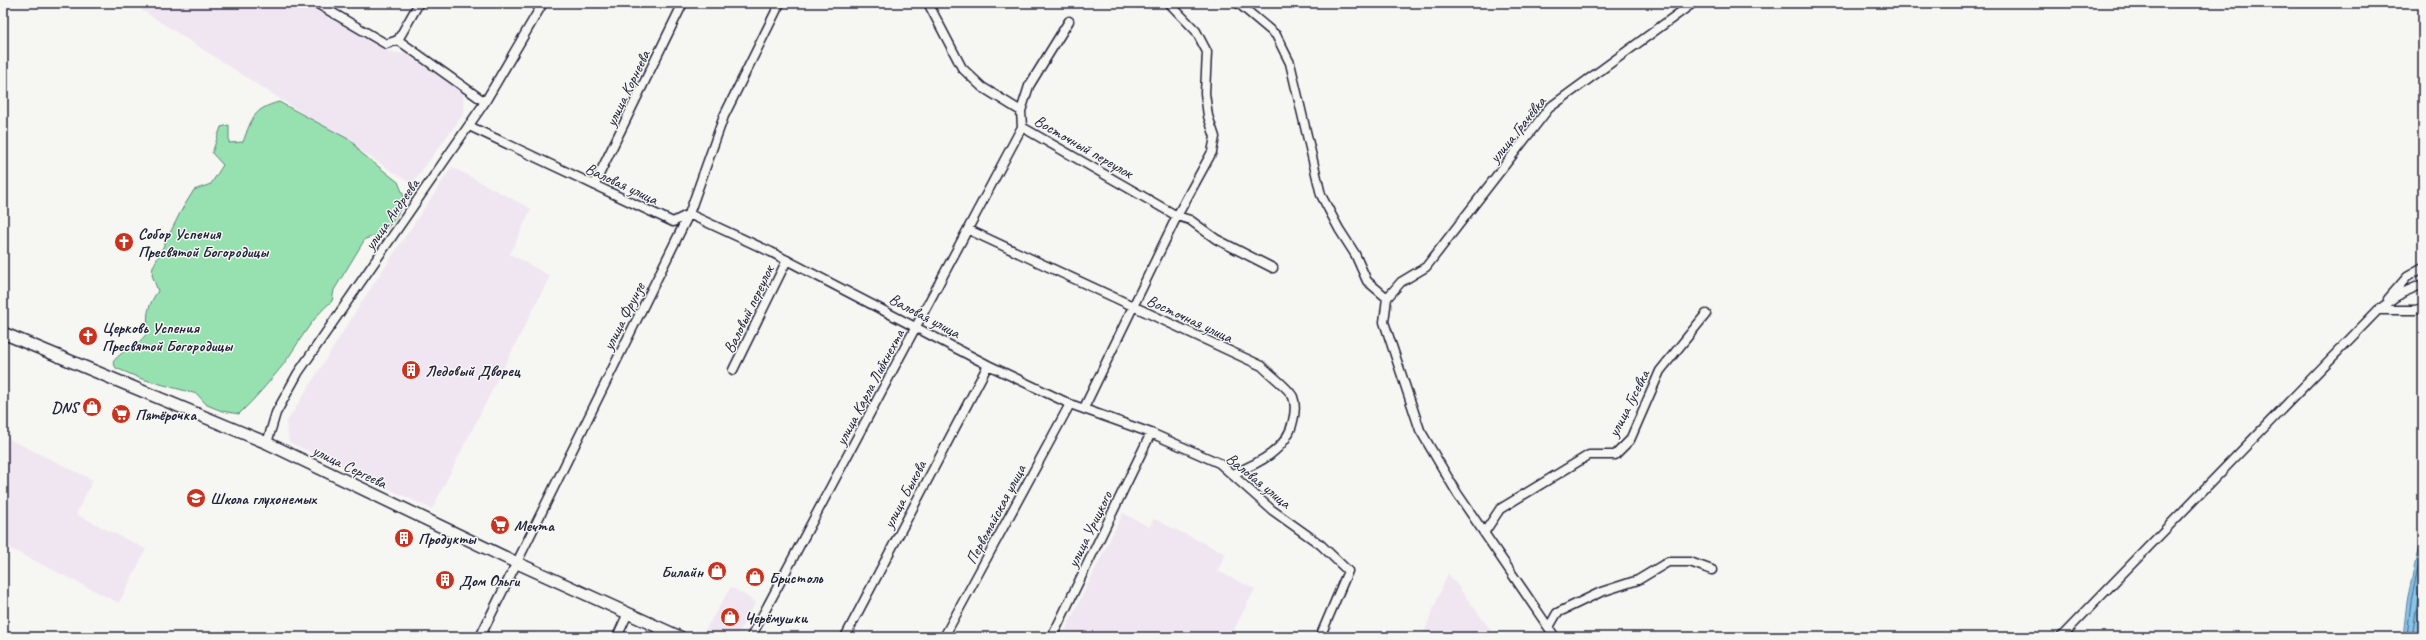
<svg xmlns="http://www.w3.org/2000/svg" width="2426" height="640" viewBox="0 0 2426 640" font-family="Caveat,sans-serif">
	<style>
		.built { fill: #f0e6f1 }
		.green { fill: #97e1b0; stroke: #5c8276 }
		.water { fill: #88c3e8; stroke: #5f83a3 }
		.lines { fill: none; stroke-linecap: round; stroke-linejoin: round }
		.shore { stroke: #4b6280; stroke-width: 1 }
		.minor-casing { stroke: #22223b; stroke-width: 11 }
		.secondary-casing { stroke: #22223b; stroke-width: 14 }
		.minor { stroke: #f6f6f2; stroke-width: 8 }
		.secondary { stroke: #f6f6f2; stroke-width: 11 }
		.labels { text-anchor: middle; stroke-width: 3; stroke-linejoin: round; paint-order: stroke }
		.street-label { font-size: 16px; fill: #22223b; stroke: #f6f6f2 }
		.poi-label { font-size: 16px; font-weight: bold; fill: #22223b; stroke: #f6f6f2; text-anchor: start }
	</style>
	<rect width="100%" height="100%" fill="#f6f6f2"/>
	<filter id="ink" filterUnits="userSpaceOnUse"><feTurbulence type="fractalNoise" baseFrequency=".025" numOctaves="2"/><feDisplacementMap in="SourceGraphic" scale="8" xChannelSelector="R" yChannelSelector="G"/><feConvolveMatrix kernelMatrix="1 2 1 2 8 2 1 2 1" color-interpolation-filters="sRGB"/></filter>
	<g filter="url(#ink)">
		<path class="built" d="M 131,3 L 307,3 L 390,52 L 407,54 L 463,93 L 464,113 L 412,184 Z
			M 452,167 L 531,209 L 510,254 L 550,276 L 432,509 L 289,442 L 286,423 L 366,295 Z
			M 3,436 L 93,480 L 76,514 L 146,549 L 119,603 L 3,545 Z
			M 1123,513 L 1149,527 L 1154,519 L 1226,554 L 1217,571 L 1255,589 L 1230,637 L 1062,637 Z
			M 1448,573 L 1496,637 L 1422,637 Z
			M 731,587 L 756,602 L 736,637 L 713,637 L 704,632 Z"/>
		<path class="green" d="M 279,102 L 352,141 L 360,152 L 398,182 L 405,199 C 394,221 390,232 365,239 L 334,290 L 332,301 C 311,318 299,343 283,365 C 269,382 255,399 239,414 L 222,411 L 207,405 L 197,394 L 142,379 L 116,368 L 113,362 C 126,346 137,349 149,330 C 145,314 149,304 158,291 L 152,275 L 153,267 L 181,211 L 194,190 L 211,184 L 223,165 L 212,153 L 221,127 L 229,125 L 229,143 L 243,142 C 252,118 253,109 279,102 Z"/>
		<path class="water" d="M 2423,527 L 2423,637 L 2403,637 L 2407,601 Z"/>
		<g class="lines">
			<path class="shore" d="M 2407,637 L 2411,601 L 2423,545
				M 2412,637 L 2423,569"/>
			<g class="minor-casing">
				<path id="minor" d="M 316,3 L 386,44 L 398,40 L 485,102
					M 928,3 L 962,68 L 982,87 L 1021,111 L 1022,127 L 1177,216 L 1190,220 L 1216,239 L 1273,268
					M 1238,3 L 1276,35 L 1290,63 L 1321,195 L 1339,229 L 1355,254 L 1367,281 L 1387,298 L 1384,322 L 1420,430 L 1457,493 L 1555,637
					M 398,40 L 419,3
					M 1021,111 L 1029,86 L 1069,21
					M 469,126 L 673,222 L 689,214 L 771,252 L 988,365 L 1070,404 L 1151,433 L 1219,463 L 1272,510 L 1321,545 L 1348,571 L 1320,637
					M 594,185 L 683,3
					M 969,230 L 1262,366 C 1269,374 1289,388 1293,397 C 1296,405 1295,413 1293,421 C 1287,450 1259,463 1233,474
					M 1387,298 L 1401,282 L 1426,267 L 1549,108 L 1693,3
					M 2388,299 L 2407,277 L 2423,268
					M 2378,310 L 2415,310 L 2423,308
					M 733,370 L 787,260
					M 1084,408 L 1177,216 L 1212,152 L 1215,137 L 1208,116 L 1205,93 L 1207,52 L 1196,31 L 1169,3
					M 267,443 L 276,413 L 298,373 L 485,102 L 543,3
					M 1484,533 L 1500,509 L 1589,455 L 1615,455 L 1630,440 L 1660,371 L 1706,314
					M 1549,627 L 1557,613 L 1601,592 L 1638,580 L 1668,562 L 1690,562 L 1712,570
					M 480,637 L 689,214 L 724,116 L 780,3
					M 617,637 L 628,613
					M 751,637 L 1022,127
					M 845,637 L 988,365
					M 944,637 L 1070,404
					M 1052,637 L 1151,433
					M 2061,637 L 2378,310 L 2402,293 L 2423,284"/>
			</g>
			<g class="secondary-casing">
				<path id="secondary" d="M 3,333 L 267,443 L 515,562 L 680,637"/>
			</g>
			<use href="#minor" class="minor"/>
			<use href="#secondary" class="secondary"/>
		</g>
	</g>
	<defs>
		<g id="church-disc" transform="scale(1)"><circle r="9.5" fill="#c8321e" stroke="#f6f6f2"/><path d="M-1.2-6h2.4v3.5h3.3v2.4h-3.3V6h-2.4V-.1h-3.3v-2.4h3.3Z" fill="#fff"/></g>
		<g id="building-disc" transform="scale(1)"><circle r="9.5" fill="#c8321e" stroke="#f6f6f2"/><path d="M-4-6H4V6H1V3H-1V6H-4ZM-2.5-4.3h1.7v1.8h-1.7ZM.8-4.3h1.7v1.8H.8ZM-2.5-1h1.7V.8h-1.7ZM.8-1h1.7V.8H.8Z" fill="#fff"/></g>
		<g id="shop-disc" transform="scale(1)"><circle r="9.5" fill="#c8321e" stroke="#f6f6f2"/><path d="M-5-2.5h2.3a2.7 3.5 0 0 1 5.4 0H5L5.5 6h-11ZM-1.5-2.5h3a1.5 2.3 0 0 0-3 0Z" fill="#fff"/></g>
		<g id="supermarket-disc" transform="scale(1)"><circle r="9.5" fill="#c8321e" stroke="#f6f6f2"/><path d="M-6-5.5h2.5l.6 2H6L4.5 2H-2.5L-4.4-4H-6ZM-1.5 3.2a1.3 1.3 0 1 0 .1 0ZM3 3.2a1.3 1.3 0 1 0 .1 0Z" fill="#fff"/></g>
		<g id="school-disc" transform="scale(1)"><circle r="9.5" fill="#c8321e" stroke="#f6f6f2"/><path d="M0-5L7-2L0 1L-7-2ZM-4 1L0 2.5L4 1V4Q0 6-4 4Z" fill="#fff"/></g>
	</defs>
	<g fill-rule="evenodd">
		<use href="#church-disc" x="124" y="242"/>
		<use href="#church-disc" x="88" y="336"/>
		<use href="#building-disc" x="411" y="370"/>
		<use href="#shop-disc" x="92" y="407"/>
		<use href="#supermarket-disc" x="121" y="414"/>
		<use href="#school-disc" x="196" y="498"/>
		<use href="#supermarket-disc" x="500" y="525"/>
		<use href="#building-disc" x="404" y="538"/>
		<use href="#shop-disc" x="717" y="571"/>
		<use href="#shop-disc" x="755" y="577"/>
		<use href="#building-disc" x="445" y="580"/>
		<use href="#shop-disc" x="730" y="617"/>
	</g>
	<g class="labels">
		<g class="street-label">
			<text transform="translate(627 88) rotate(-64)" y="6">улица Корнеева</text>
			<text transform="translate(1517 129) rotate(-51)" y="6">улица Грачёвка</text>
			<text transform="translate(1084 146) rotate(30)" y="6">Восточный переулок</text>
			<text transform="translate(622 183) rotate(25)" y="6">Валовая улица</text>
			<text transform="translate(391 214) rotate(-55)" y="6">улица Андреева</text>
			<text transform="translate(748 309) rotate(-64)" y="6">Валовый переулок</text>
			<text transform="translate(925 315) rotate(28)" y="6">Валовая улица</text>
			<text transform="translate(623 316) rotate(-63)" y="6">улица Фрунзе</text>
			<text transform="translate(1190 318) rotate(25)" y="6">Восточная улица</text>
			<text transform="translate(869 387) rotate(-62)" y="6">улица Карла Либкнехта</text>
			<text transform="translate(1628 403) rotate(-63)" y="6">улица Гусевка</text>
			<text transform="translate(350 466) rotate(26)" y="6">улица Сергеева</text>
			<text transform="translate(1259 480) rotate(39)" y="6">Валовая улица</text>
			<text transform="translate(904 494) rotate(-62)" y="6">улица Быкова</text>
			<text transform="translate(995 514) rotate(-62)" y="6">Первомайская улица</text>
			<text transform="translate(1089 529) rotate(-64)" y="6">улица Урицкого</text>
		</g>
		<g class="poi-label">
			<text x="138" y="239">Собор Успения<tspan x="138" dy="18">Пресвятой Богородицы</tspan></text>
			<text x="102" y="333">Церковь Успения<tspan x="102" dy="18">Пресвятой Богородицы</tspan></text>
			<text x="425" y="376">Ледовый Дворец</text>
			<text x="78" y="413" text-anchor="end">DNS</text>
			<text x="135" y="420">Пятёрочка</text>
			<text x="210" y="504">Школа глухонемых</text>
			<text x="514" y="531">Мечта</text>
			<text x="418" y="544">Продукты</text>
			<text x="703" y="577" text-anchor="end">Билайн</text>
			<text x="769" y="583">Бристоль</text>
			<text x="459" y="586">Дом Ольги</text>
			<text x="744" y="623">Черёмушки</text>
		</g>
	</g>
	<rect width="2426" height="640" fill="none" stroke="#f6f6f2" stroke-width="16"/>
	<rect x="8" y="8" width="2410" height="624" fill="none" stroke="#22223b" stroke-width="1.5" filter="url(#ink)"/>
</svg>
